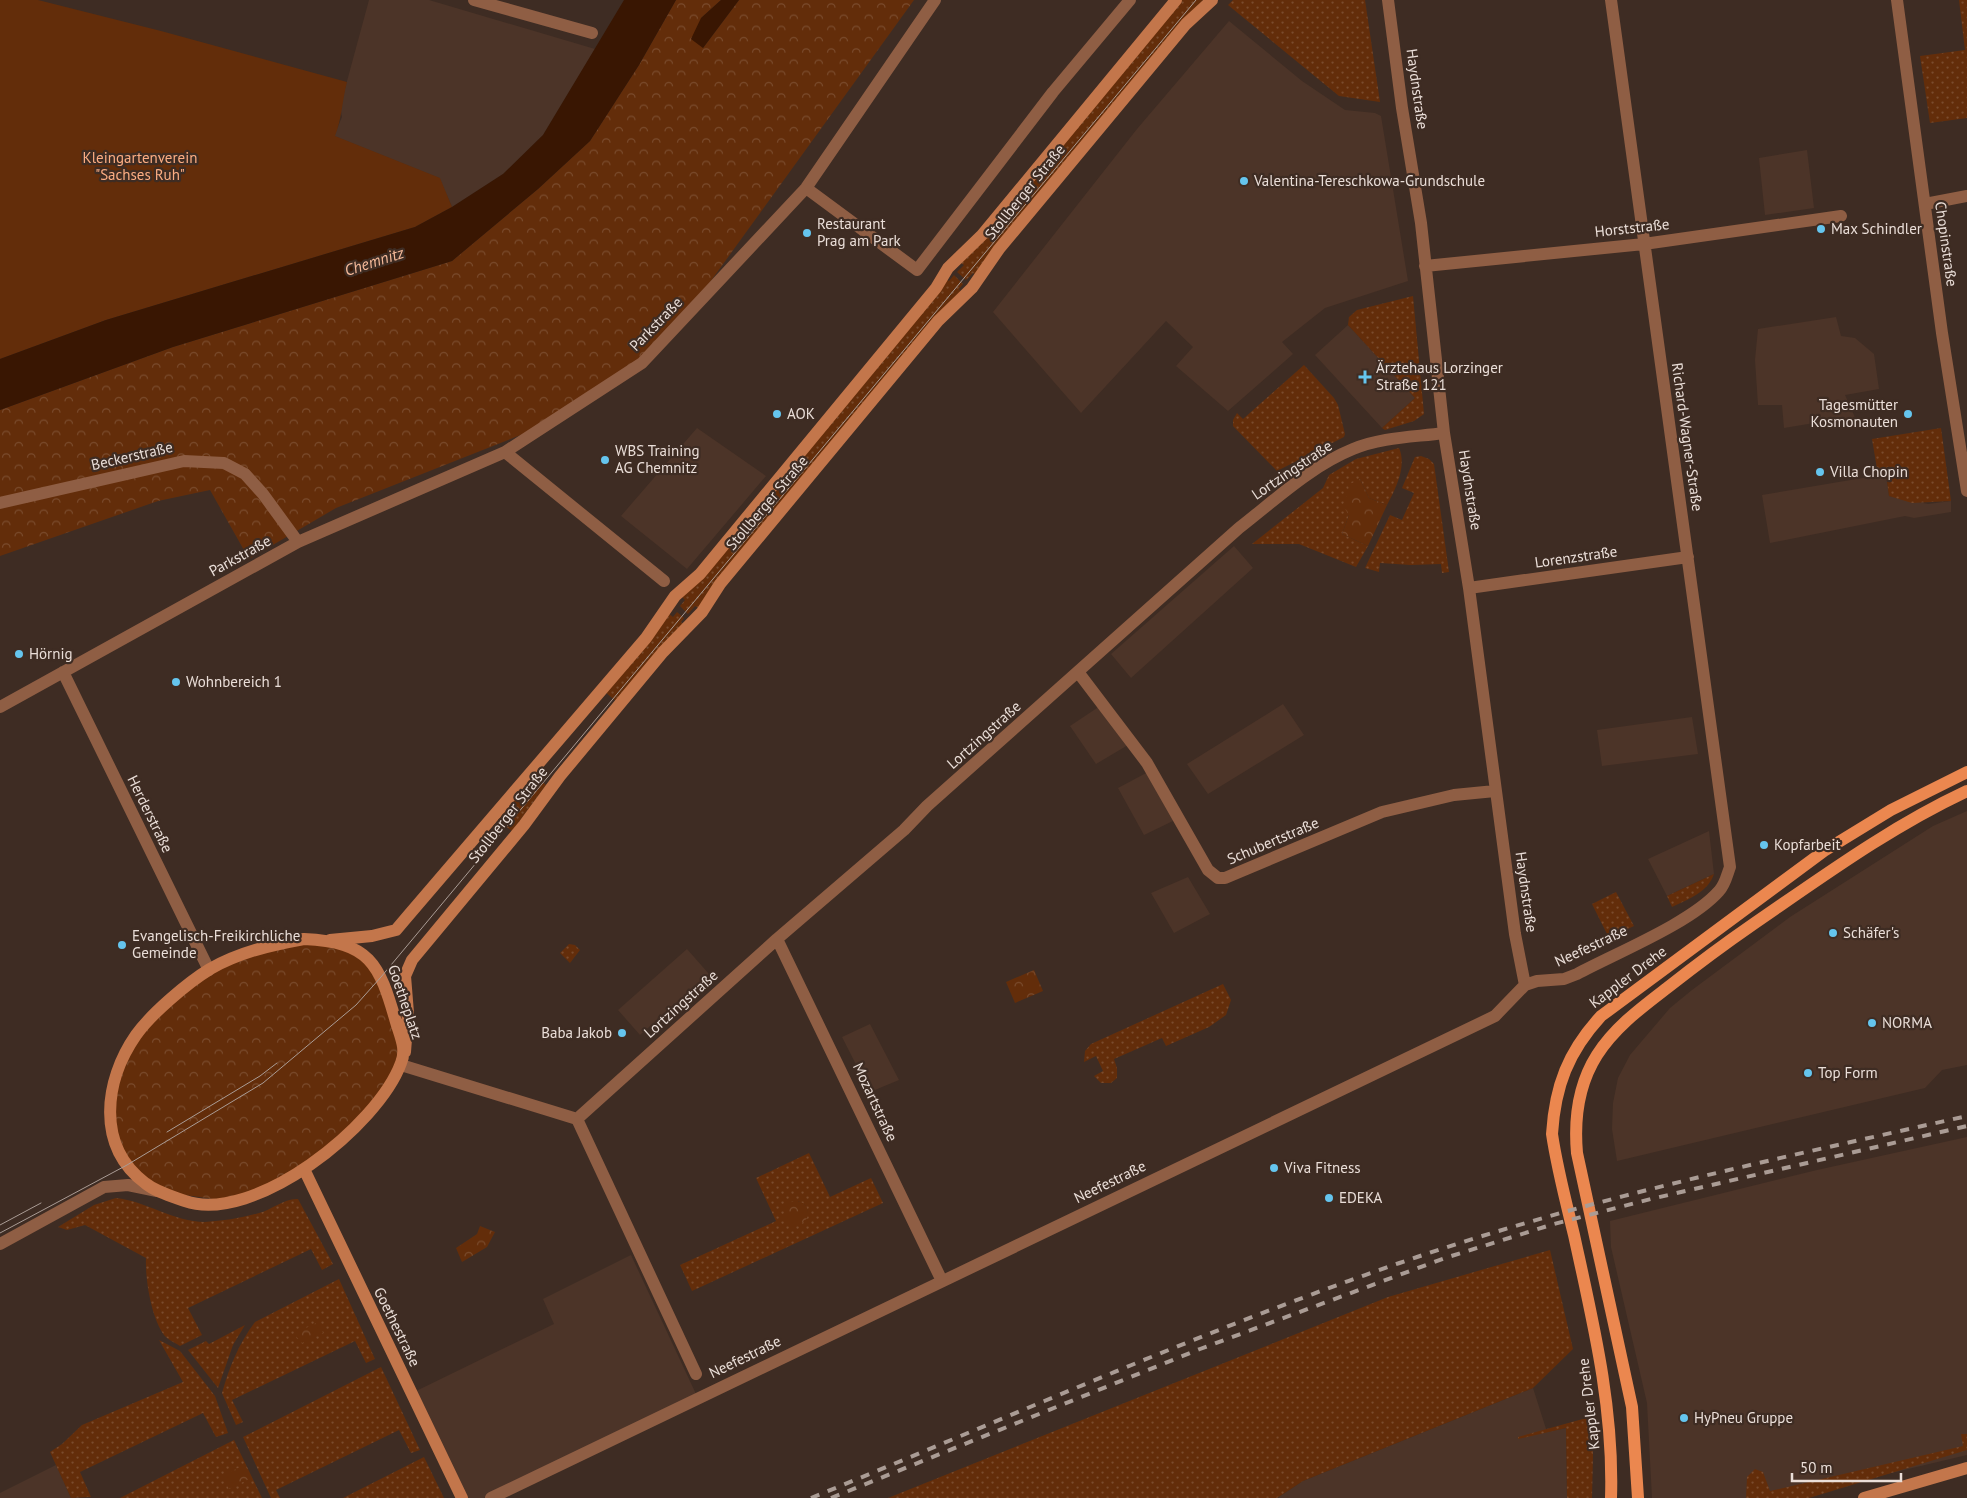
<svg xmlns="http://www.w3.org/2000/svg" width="1967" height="1498" viewBox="0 0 1967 1498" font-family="'PT Sans',sans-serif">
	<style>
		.built { fill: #4c3428 }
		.grass { fill: url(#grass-dots); fill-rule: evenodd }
		.park { fill: url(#park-crowns) }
		.garden { fill: #632d0a }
		.water { fill: #391602 }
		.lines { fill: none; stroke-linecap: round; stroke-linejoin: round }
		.street { stroke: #8f5e44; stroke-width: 12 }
		.secondary { stroke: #c3764b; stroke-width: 12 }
		.primary { stroke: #eb874f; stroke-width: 12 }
		.tram { stroke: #aa9c95; stroke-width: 1 }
		.rail { stroke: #aa9c95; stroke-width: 4; stroke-dasharray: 9 9; stroke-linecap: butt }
		.poi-dot { fill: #65c5ee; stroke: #3e2c23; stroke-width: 2 }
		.labels { text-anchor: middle; stroke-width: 4.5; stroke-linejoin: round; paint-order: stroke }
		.street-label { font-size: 15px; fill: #eaded8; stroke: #3e2c23 }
		.park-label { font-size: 15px; fill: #fcad83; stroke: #3e2c23 }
		.poi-label { font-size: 15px; fill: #eaded8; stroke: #3e2c23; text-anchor: start }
		.water-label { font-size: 16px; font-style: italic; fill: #f6ba9a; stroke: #3e2c23 }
	</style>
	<defs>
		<pattern id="grass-dots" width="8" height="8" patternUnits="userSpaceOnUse" patternTransform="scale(1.25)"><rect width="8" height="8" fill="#632d0a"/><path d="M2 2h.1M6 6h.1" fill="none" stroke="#7a4b2d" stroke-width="1.8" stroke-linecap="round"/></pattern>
		<pattern id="park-crowns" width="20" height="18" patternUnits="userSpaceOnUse" patternTransform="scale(1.25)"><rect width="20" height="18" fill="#632d0a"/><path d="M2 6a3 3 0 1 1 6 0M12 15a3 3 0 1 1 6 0" fill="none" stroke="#7a4b2d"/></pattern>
	</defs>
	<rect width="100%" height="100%" fill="#3e2c23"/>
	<path class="built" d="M 369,0 L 429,0 L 595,49 L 543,135 L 503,174 L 452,207 L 439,178 L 334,136 L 342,117 L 340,107 Z
		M 1229,21 L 1302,81 L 1345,110 L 1375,113 L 1381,116 L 1408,281 L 1325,308 L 1282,342 L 1293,354 L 1228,411 L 1176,366 L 1193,347 L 1166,321 L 1081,413 L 993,312 L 1137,129 Z
		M 1807,150 L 1814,208 L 1765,215 L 1759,158 Z
		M 1836,317 L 1841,336 L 1855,338 L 1874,354 L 1879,389 L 1845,395 L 1858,424 L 1832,420 L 1784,428 L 1782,405 L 1758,405 L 1755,360 L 1758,329 Z
		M 1348,325 L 1415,398 L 1382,428 L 1315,355 Z
		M 697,428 L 766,476 L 687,569 L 621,516 Z
		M 1886,474 L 1889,496 L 1928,504 L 1951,501 L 1951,512 L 1914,518 L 1905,516 L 1770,543 L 1762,495 Z
		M 1234,546 L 1253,568 L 1131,678 L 1111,654 Z
		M 1283,704 L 1304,735 L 1208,794 L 1187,764 Z
		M 1100,706 L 1128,745 L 1096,764 L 1070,726 Z
		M 1692,717 L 1698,754 L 1602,766 L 1597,730 Z
		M 1148,772 L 1175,820 L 1144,835 L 1118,788 Z
		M 1967,811 L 1967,1065 L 1942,1070 L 1925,1088 L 1617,1161 L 1612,1129 L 1613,1103 L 1618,1078 L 1630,1055 L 1670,1008 L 1692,990 L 1790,917 L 1933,826 Z
		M 1709,831 L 1714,874 L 1667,896 L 1648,859 Z
		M 1188,877 L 1210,914 L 1174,933 L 1151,893 Z
		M 687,949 L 709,974 L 640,1035 L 618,1010 Z
		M 870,1024 L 899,1080 L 870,1092 L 842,1037 Z
		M 1967,1137 L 1967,1455 L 1845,1484 L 1802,1498 L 1652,1498 L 1647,1403 L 1611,1247 L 1610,1221 L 1817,1170 Z
		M 631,1255 L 696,1394 L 484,1498 L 466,1498 L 414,1392 L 554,1324 L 543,1299 Z
		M 1533,1388 L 1547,1432 L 1566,1428 L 1567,1498 L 1277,1498 L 1303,1481 Z
		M 56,1465 L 71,1498 L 0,1498 L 0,1493 Z"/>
	<path class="grass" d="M 1180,0 L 1203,0 L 977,276 L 973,273 L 966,280 L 957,272 L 964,265 L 959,262 Z
		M 1233,0 L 1365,0 L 1380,102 L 1339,96 L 1228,5 Z
		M 1959,0 L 1967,0 L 1967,118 L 1930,123 L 1920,56 L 1965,50 Z
		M 954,275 L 963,284 L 959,289 L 962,293 L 700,609 L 695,606 L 688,614 L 680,606 L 685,600 L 681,596 L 945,279 L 949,281 Z
		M 1413,296 L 1424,414 L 1414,421 L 1385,430 L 1382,428 L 1415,398 L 1348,325 L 1349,317 L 1357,310 Z
		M 1304,365 L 1334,398 L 1338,405 L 1345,434 L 1344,437 L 1277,471 L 1233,426 L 1233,420 L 1237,413 L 1243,419 Z
		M 1941,428 L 1951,501 L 1912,503 L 1889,496 L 1886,474 L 1878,475 L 1872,439 Z
		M 1399,448 C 1407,466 1396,488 1387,505 L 1369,498 L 1360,479 L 1350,493 L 1349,515 L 1342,534 L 1368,546 L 1356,567 L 1299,544 L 1252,544 L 1323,488 L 1329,475 L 1356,459 Z
		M 1421,456 L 1429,459 L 1434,464 L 1449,572 L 1442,573 L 1441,564 L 1411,565 L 1380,563 L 1379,572 L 1365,568 L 1390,515 L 1402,520 L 1414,493 L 1402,488 L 1415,457 Z
		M 677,612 L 684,618 L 681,622 L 685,626 L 617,702 L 605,692 L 668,613 L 673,617 Z
		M 535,776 L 546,785 L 512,831 L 495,819 Z
		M 1714,874 C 1708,892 1689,899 1672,907 L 1667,896 Z
		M 1616,892 L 1634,926 L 1609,938 L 1592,904 Z
		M 569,944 L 575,945 L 580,950 L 570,963 L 560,953 Z
		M 1223,984 L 1231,1000 L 1226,1015 L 1209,1027 L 1166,1046 L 1162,1038 L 1114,1059 L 1117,1068 L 1117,1078 L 1111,1083 L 1101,1083 L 1094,1076 L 1103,1071 L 1096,1056 L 1084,1062 L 1085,1051 L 1091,1044 Z
		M 809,1153 L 830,1197 L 871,1178 L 883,1203 L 692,1291 L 680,1265 L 776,1221 L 756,1178 ZM 798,1201 L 805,1205 L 808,1212 L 803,1222 L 795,1224 Z
		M 116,1198 C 146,1201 174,1222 205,1222 C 223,1221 242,1218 259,1213 C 271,1210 285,1198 298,1199 L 333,1264 L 322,1270 L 311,1249 L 188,1308 L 202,1335 L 180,1346 C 175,1343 167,1339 164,1335 C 151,1317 145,1278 146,1258 L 85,1225 L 67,1230 L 58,1227 L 94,1205 Z
		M 1550,1250 L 1573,1349 L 1533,1388 L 1303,1481 L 1277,1498 L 888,1498 L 1388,1297 Z
		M 339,1279 L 375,1359 L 366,1363 L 355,1341 L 232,1400 L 243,1422 L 236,1425 L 222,1393 C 229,1368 239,1343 255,1322 Z
		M 245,1325 L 233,1345 L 218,1388 L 188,1350 L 206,1341 L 209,1344 Z
		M 159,1340 L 180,1351 L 215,1396 L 228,1433 L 216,1437 L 203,1413 L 80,1472 L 91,1497 L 71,1498 L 50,1452 L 62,1444 L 82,1425 L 183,1382 Z
		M 381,1367 L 420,1450 L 411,1453 L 399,1430 L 276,1490 L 280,1498 L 271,1498 L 243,1437 Z
		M 1590,1417 L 1593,1454 L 1592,1498 L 1567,1498 L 1566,1428 L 1518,1439 L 1518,1437 Z
		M 1961,1434 L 1967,1434 L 1967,1450 L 1809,1498 L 1746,1498 L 1747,1477 L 1755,1469 L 1763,1472 L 1770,1491 L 1963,1446 Z
		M 234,1440 L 262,1498 L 120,1498 Z
		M 424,1457 L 444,1498 L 343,1498 Z"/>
	<path class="park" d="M 676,0 L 721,0 L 701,18 L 703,48 L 739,0 L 914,0 L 658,354 L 571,415 L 336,508 L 249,559 L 210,490 L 158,501 L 0,556 L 0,410 L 173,347 L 452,261 L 538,189 L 590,141 L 639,65 Z
		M 1360,479 L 1369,498 L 1387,505 L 1368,546 L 1342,534 L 1349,515 L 1343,506 L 1345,498 L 1350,493 L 1348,485 Z
		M 304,939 L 369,958 L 405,1052 L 381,1097 L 304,1169 L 234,1202 L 157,1191 L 127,1165 L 110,1105 L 137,1034 L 209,970 Z
		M 1034,970 L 1043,991 L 1015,1003 L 1006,982 Z
		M784 1213a12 12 0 1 1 24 0a12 12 0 1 1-24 0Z
		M 480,1226 L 495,1232 L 487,1247 L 462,1262 L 456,1248 L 477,1234 Z
		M 318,1322 L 323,1333 L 302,1343 L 294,1334 Z
		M 244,1465 L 251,1478 L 229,1489 L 222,1476 Z"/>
	<path class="garden" d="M 0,0 L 38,0 L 161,31 L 347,82 C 342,101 342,118 335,136 L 440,178 L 452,207 L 415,227 L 106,320 L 0,359 Z"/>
	<path class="water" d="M 624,0 L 676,0 L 639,65 L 590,141 L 538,189 L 452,261 L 173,347 L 0,410 L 0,359 L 106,320 L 415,227 L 452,207 L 503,174 L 543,135 Z
		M 721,0 L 739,0 L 703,48 L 691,39 L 701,18 Z"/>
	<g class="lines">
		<path class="street" d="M 474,0 L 592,33
			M 1388,0 L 1402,108 L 1421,223 L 1444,433 L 1469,588 L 1515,934 L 1525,985
			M 1897,0 L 1942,333 L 1967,491
			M 806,188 L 917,270 L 1053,92 L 1130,0
			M 1925,204 L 1967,196
			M 1425,266 L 1644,244 L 1841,216
			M 505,452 L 664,581
			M 0,503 L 184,461 L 224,463 L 245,474 L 263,494 L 298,542
			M 1469,588 L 1688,557
			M 63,672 L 209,970
			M 1078,672 L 1147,763 L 1208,870 L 1218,878 L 1225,878 L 1382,812 L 1454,795 L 1495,791
			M 0,707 L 298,542 L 505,452 L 642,363 L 806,188 L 935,0
			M 777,939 L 942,1281
			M 401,1065 L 577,1119 L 696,1374
			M 577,1119 L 777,939 L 904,830 L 927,806 L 1239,528 C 1275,500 1311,466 1353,449 C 1381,437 1415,437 1444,433
			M 0,1244 L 104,1187 L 128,1185 L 157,1191
			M 491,1498 L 1495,1016 L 1525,985 L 1537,981 L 1564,979 L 1577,974 C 1616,953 1691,923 1719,891 C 1725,885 1727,875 1730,867 L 1611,0"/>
		<path class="secondary" d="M 304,939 C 370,942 379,963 396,1022 C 400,1036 407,1049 401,1063 C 378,1126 254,1225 185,1201 C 171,1196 156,1192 145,1183 C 96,1146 104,1081 136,1035 C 151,1014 187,983 210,969 C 240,952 271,945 304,939 Z
			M 330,940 L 372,936 L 396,930 L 407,917 L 646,638 L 675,596 L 700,574 L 936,288 L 948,268 L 982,235 L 1176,0
			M 405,1052 L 408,1013 L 405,976 L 412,960 L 524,825 L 560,776 L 663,652 L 702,612 L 720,584 L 938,321 L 972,288 L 999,249 L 1186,24 L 1212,0
			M 304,1169 L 462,1498
			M 1864,1498 L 1967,1468"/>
		<path class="primary" d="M 1611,1498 C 1614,1408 1593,1322 1574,1235 C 1566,1202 1557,1168 1552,1134 C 1555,1086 1568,1052 1601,1016 L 1824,851 L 1891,810 L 1967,772
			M 1638,1498 L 1632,1407 L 1577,1153 C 1574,1119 1578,1085 1597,1055 C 1615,1027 1641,1008 1667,988 C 1695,966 1723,945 1752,925 C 1822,877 1890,827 1967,791"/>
		<path class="tram" d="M 167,1132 L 260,1076 L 277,1063
			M 0,1225 L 41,1203
			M 0,1233 L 127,1165 L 263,1083 L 356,1005 L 381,977 L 1196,0"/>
		<path class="rail" d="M 811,1498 C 1015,1415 1217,1324 1426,1254 C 1603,1195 1785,1157 1967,1116
			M 831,1498 L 1200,1349 L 1445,1258 L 1554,1224 L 1651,1199 L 1967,1126"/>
	</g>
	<g class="poi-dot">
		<circle cx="1244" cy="181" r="5"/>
		<circle cx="1821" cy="229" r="5"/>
		<circle cx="807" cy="233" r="5"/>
		<path d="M1362.5 369.5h5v5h5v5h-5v5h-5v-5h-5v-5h5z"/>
		<circle cx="777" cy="414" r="5"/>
		<circle cx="1908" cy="414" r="5"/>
		<circle cx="605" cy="460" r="5"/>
		<circle cx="1820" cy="472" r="5"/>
		<circle cx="19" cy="654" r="5"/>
		<circle cx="176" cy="682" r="5"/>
		<circle cx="1764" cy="845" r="5"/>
		<circle cx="1833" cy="933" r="5"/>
		<circle cx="122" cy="945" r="5"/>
		<circle cx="1872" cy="1023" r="5"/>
		<circle cx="622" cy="1033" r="5"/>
		<circle cx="1808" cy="1073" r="5"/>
		<circle cx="1274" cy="1168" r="5"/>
		<circle cx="1329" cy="1198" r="5"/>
		<circle cx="1684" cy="1418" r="5"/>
	</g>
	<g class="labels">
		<g class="street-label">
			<text transform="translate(1417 89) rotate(82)" y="5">Haydnstraße</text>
			<text transform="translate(1025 192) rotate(-51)" y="5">Stollberger Straße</text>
			<text transform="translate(1632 228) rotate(-6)" y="5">Horststraße</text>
			<text transform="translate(1946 244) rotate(82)" y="5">Chopinstraße</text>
			<text transform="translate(656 324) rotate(-46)" y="5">Parkstraße</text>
			<text transform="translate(1687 437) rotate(82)" y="5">Richard-Wagner-Straße</text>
			<text transform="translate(132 456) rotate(-13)" y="5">Beckerstraße</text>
			<text transform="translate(1292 470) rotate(-34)" y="5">Lortzingstraße</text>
			<text transform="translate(1470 490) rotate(81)" y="5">Haydnstraße</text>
			<text transform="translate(767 503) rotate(-50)" y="5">Stollberger Straße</text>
			<text transform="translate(240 556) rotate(-29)" y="5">Parkstraße</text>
			<text transform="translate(1576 557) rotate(-8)" y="5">Lorenzstraße</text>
			<text transform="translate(984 735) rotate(-42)" y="5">Lortzingstraße</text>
			<text transform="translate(150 814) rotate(64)" y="5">Herderstraße</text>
			<text transform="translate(508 815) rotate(-52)" y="5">Stollberger Straße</text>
			<text transform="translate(1273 841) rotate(-23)" y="5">Schubertstraße</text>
			<text transform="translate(1526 892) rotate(82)" y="5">Haydnstraße</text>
			<text transform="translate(1591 946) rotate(-25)" y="5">Neefestraße</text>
			<text transform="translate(1628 977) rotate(-37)" y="5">Kappler Drehe</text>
			<text transform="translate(405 1002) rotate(71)" y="5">Goetheplatz</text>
			<text transform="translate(681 1004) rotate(-42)" y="5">Lortzingstraße</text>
			<text transform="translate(875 1102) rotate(65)" y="5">Mozartstraße</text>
			<text transform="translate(1110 1182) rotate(-26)" y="5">Neefestraße</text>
			<text transform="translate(397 1327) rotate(64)" y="5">Goethestraße</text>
			<text transform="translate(745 1357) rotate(-26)" y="5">Neefestraße</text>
			<text transform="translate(1589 1404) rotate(-97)" y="5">Kappler Drehe</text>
		</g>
		<g class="park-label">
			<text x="140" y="163">Kleingartenverein<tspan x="140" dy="17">"Sachses Ruh"</tspan></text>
		</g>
		<g class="poi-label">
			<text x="1254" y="186">Valentina-Tereschkowa-Grundschule</text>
			<text x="817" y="229">Restaurant<tspan x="817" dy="17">Prag am Park</tspan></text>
			<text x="1831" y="234">Max Schindler</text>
			<text x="1376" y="373">Ärztehaus Lorzinger<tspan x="1376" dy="17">Straße 121</tspan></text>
			<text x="1898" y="410" text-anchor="end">Tagesmütter<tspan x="1898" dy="17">Kosmonauten</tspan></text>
			<text x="787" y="419">AOK</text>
			<text x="615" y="456">WBS Training<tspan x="615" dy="17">AG Chemnitz</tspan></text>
			<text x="1830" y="477">Villa Chopin</text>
			<text x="29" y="659">Hörnig</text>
			<text x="186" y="687">Wohnbereich 1</text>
			<text x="1774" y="850">Kopfarbeit</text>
			<text x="1843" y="938">Schäfer's</text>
			<text x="132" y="941">Evangelisch-Freikirchliche<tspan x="132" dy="17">Gemeinde</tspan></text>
			<text x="1882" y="1028">NORMA</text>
			<text x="612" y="1038" text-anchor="end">Baba Jakob</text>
			<text x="1818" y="1078">Top Form</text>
			<text x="1284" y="1173">Viva Fitness</text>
			<text x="1339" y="1203">EDEKA</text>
			<text x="1694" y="1423">HyPneu Gruppe</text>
		</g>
		<g class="water-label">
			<text transform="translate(374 261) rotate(-18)" y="6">Chemnitz</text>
		</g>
	</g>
	<path d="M1792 1473v8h109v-8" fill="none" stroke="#eaded8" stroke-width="2.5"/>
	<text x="1800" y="1473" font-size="15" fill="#eaded8" stroke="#3e2c23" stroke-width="4" paint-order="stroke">50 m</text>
</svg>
